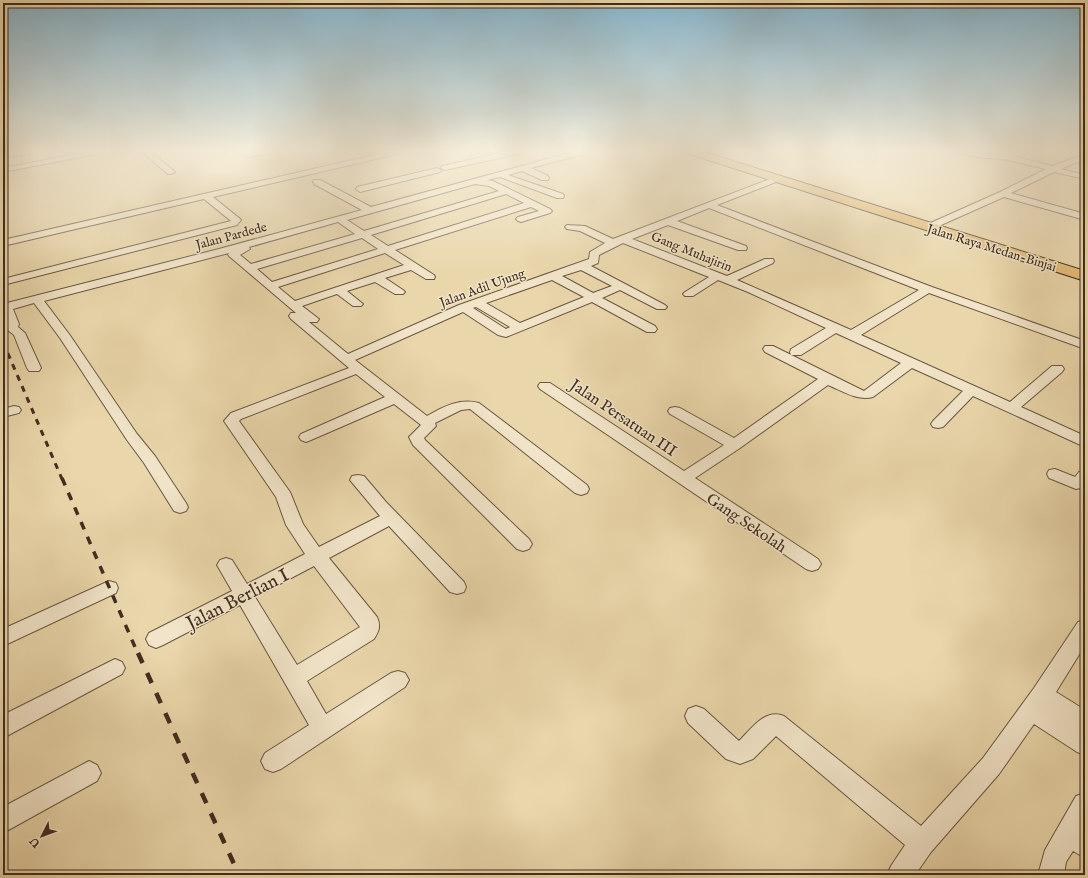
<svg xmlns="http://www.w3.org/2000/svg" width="1088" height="878" viewBox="0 0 1088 878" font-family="'IM FELL English',serif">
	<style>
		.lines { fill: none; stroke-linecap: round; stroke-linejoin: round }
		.minor-casing { stroke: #6a5741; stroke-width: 2 }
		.highway-casing { stroke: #402d1e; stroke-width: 2 }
		.minor { fill: #f1e4c8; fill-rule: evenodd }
		.highway { fill: #e4bb75; fill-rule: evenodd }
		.rail-far2 { stroke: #402d1e; stroke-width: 3; stroke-dasharray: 6 6; stroke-linecap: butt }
		.rail-far1 { stroke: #402d1e; stroke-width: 3.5; stroke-dasharray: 8 8; stroke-linecap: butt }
		.rail { stroke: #402d1e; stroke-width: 4.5; stroke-dasharray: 11 11; stroke-linecap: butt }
		.labels { text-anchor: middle; stroke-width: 3; stroke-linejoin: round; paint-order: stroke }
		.far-street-label { font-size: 13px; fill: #402d1e; stroke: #f1e4c8 }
		.street-label { font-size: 16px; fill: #402d1e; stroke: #f1e4c8 }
		.near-street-label { font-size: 19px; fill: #402d1e; stroke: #f1e4c8 }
	</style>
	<rect width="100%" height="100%" fill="#e9d6aa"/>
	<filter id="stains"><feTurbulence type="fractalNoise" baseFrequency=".005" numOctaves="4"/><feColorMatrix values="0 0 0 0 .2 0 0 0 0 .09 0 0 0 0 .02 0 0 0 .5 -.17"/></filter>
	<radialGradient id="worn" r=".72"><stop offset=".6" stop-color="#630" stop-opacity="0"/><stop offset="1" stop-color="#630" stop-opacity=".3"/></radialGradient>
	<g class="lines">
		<g class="minor-casing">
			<path id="minor" d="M 14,152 L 32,152 L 28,154 L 3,158 L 3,154 Z
				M 86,152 L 101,152 L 97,154 L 3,172 L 3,168 Z
				M 142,152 L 151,152 L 175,172 L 171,174 L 168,174 Z
				M 238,152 L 267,152 L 266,154 L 248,157 Z
				M 387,152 L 401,152 L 397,154 L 213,197 L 239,218 L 241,220 L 237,225 L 3,285 L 3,279 L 231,221 L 204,199 L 3,246 L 3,240 Z
				M 505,152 L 519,152 L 518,154 L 445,170 L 441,168 L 442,166 Z
				M 573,152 L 585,152 L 584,154 L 531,168 L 548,176 L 549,178 L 548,180 L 542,180 L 522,171 L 508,175 L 563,194 L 564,196 L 563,198 L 557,198 L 500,177 L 487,180 L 493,181 L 550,209 L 552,211 L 550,213 L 521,222 L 518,221 L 516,219 L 518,217 L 539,211 L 531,207 L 395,250 L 434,275 L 435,277 L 434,279 L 426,279 L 411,270 L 385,278 L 403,290 L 405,292 L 403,294 L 395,294 L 375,282 L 347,291 L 363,304 L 361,306 L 353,306 L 337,294 L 302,306 L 319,319 L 317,322 L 309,322 L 348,354 L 459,305 L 589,259 L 590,252 L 605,243 L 580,231 L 567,229 L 565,227 L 567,225 L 585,226 L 613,239 L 778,176 L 782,178 L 781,180 L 717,205 L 932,287 L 1085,341 L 1085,349 L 929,293 L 861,335 L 1010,402 L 1052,366 L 1062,366 L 1064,369 L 1062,372 L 1021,407 L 1085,436 L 1085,447 L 973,396 L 943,427 L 938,428 L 933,427 L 931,424 L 933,421 L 963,391 L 912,368 L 873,397 C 856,401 843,391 828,385 L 740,448 L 695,478 L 818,559 L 821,564 L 818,569 L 812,571 L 806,569 L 540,389 L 538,386 L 540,383 L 550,383 L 684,471 L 724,445 L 670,414 L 668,411 L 670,408 L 675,407 L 680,408 L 734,438 L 818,379 L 765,352 L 763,349 L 765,346 L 773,346 L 864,391 L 901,363 L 836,333 L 801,355 L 791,355 L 790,352 L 791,349 L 826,328 L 748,292 L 718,280 L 693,296 L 685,296 L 683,294 L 685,292 L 709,277 L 623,243 L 599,255 L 598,263 L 591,266 L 665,305 L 667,307 L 665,309 L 657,309 L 620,290 L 602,298 L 655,326 L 657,329 L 655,332 L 647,332 L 592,302 L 506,337 L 498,335 L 463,312 L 355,360 L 427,416 C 444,406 460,398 479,403 L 587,485 L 589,489 L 587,493 L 581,495 L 575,493 L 470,409 L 461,410 L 435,423 L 436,426 L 424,438 L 425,440 L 529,539 L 532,544 L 529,549 L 523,551 L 517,549 L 413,445 L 409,437 L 421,425 L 394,404 L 311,440 L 306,442 L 301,440 L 299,437 L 301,434 L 385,397 L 356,374 L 241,419 L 239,421 L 290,492 L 303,524 L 319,547 L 380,516 L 350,480 L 352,476 L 358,475 L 364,476 L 386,502 L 464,582 L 466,587 L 464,592 L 457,594 L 450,592 L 389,526 L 329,558 L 377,617 C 381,626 379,631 374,639 L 307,681 L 326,714 L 391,673 L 398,671 L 405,673 L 409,680 L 405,687 L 281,769 L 273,772 L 265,769 L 261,761 L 265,753 L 309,725 L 240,605 L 163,645 L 156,648 L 149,645 L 146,639 L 149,633 L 232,591 L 217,565 L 220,560 L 226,558 L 232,560 L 247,584 L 305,554 L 286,525 L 276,497 L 224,421 L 231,413 L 349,368 L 291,319 L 289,316 L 291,313 L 296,313 L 229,256 L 228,254 L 229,253 L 44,301 L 69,334 L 137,434 L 155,456 L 186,503 L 188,507 L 186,511 L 180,513 L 174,511 L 144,463 L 127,440 L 60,338 L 34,303 L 13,309 L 19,324 L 18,327 L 25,333 L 41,368 L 39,371 L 29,371 L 27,368 L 14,335 L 5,328 L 7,324 L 3,314 L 3,304 L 219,249 L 362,210 L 314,184 L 313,182 L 314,180 L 320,180 L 371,207 ZM 475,184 L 489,186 L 499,191 L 364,231 L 347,220 ZM 506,194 L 524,203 L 388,246 L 371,235 ZM 709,208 L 919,290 L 851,330 L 737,280 L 773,263 L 774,261 L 773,259 L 765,259 L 727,276 L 632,239 L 668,225 L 738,250 L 746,250 L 747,248 L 746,246 L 677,221 ZM 338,222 L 355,234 L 251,264 L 240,255 L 250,249 L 249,247 ZM 362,238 L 378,249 L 272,282 L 257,269 ZM 385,253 L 404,265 L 295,301 L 278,287 ZM 581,270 L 612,286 L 593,293 L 562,276 ZM 552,280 L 584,297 L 520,323 L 486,303 ZM 476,307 L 510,327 L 506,329 L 473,308 ZM 314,566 L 360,627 L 297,665 L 255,597 Z
				M 962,152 L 997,154 L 1018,152 L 1018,155 L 1013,156 L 1052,166 L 1085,154 L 1085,159 L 1061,169 L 1085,175 L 1085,179 L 1054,172 L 1011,193 L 1085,214 L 1085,220 L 1004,197 L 932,229 L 926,229 L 924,227 L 926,225 L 1000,192 L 1046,169 L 1003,159 L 984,158 L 963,154 Z
				M 437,168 L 441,170 L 440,172 L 360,192 L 356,189 L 357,187 Z
				M 14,406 L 19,407 L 21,410 L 19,413 L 3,417 L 3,409 Z
				M 1055,469 L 1075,477 L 1079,472 L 1085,471 L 1085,487 L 1076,489 L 1049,478 L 1047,474 L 1049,470 Z
				M 109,581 L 116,583 L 118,588 L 116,593 L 3,646 L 3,629 Z
				M 1085,620 L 1085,645 L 1056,692 L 1085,710 L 1085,755 L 1077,752 L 1034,724 L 999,774 L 931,852 L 915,875 L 887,875 L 891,866 L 905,845 L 776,736 L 753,759 L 740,764 L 726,759 L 688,723 L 685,716 L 688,709 L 696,706 L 704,709 L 739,741 C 752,728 765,708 784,716 L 921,826 L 983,758 L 1034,688 L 1078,622 Z
				M 115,659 L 122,662 L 125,668 L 122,674 L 3,738 L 3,715 Z
				M 89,761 L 97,765 L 101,773 L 97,781 L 3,833 L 3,807 Z
				M 1085,793 L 1085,858 L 1073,851 L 1066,862 L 1064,875 L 1038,875 L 1045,850 L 1076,796 Z"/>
		</g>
		<g class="highway-casing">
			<path id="highway" d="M 687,152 L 704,152 L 1085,271 L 1085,281 L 689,154 Z"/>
		</g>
		<use href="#minor" class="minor"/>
		<use href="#highway" class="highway"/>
		<path class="rail-far2" d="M 3,342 L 62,479"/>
		<path class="rail-far1" d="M 62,478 L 138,654"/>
		<path class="rail" d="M 138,653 L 239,875"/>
	</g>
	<linearGradient id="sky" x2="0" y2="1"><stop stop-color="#87b6ce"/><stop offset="0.55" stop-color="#f5edd9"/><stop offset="1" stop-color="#f5edd9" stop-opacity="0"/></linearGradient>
	<rect width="1088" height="275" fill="url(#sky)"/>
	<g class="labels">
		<g class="far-street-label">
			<text transform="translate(231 235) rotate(-15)" y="5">Jalan Pardede</text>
			<text transform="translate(992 247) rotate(17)" y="5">Jalan Raya Medan-Binjai</text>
			<text transform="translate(692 251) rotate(22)" y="5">Gang Muhajirin</text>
			<text transform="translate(482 287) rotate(-20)" y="5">Jalan Adil Ujung</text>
		</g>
		<g class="street-label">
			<text transform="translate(624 417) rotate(34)" y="6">Jalan Persatuan III</text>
			<text transform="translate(747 522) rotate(34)" y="6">Gang Sekolah</text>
		</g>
		<g class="near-street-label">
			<text transform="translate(237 598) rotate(-27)" y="7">Jalan Berlian I</text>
		</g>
	</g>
	<rect width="1088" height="878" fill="none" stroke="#e9d6aa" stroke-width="16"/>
	<rect x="4" y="4" width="1080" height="870" fill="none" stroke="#402d1e" stroke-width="2"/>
	<rect x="8" y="8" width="1072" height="862" fill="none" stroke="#402d1e"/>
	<g transform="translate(42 836) rotate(228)" stroke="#f1e4c8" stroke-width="3" paint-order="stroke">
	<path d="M0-3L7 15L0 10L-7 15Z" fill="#402d1e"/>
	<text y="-6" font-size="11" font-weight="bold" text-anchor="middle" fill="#402d1e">U</text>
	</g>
	<rect width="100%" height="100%" filter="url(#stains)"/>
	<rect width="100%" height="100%" fill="url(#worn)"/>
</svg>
